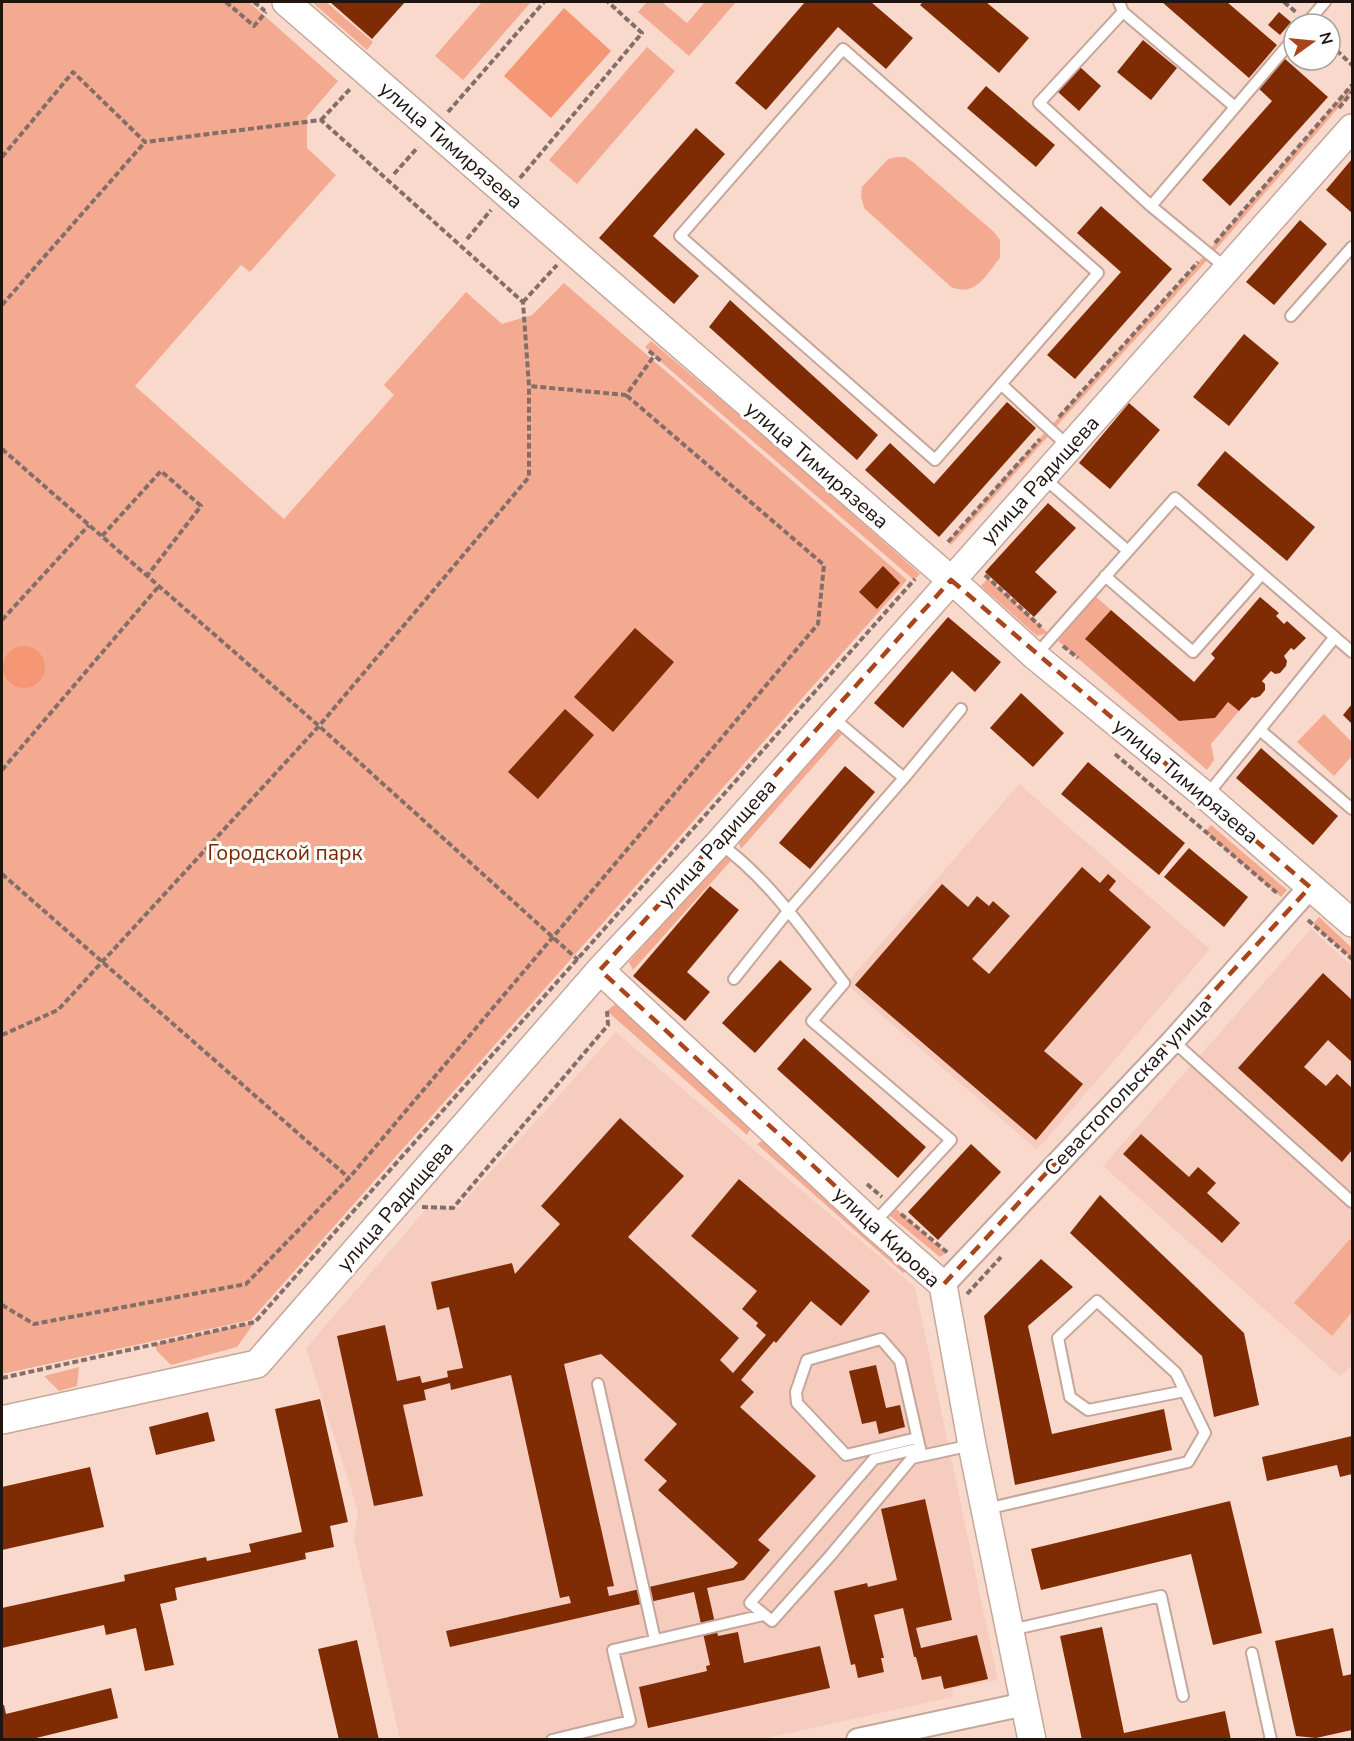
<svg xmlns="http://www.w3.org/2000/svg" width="1354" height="1741" viewBox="0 0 1354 1741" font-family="'Nunito Sans',sans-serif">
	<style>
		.built { fill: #f5ccbe }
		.green { fill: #f3aa90 }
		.water { fill: #f59674 }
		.building { fill: #7f2b04; fill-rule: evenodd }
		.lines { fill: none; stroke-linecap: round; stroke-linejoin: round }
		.service-casing { stroke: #c5a69a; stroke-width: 14 }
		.minor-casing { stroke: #c5a69a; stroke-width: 26 }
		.tertiary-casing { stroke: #c5a69a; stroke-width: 30 }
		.path { stroke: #846f68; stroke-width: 4; stroke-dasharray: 6 3; stroke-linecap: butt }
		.service { stroke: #fff; stroke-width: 10 }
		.minor { stroke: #fff; stroke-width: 22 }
		.tertiary { stroke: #fff; stroke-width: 27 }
		.marked { fill: none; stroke: #aa441a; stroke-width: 4.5; stroke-dasharray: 12 8; stroke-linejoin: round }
		.labels { text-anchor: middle; stroke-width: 6; stroke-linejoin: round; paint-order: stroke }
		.street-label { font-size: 21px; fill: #1f1410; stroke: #fff }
		.park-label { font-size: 21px; fill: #7a2700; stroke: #fff }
	</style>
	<rect width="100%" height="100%" fill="#fad9cd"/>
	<path class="built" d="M 1019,784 L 1210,949 L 1037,1150 L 846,984 Z
		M 1311,929 L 1352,966 L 1352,1364 L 1341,1377 L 1103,1166 Z
		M 616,1032 L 915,1287 L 998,1680 L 952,1689 L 953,1697 L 762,1739 L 400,1739 L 354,1539 L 358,1511 L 306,1348 L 427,1208 L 458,1208 Z"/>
	<path class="green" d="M 2,2 L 249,2 L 338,81 L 307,117 L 307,148 L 336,175 L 250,272 L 241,265 L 135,386 L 284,519 L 394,395 L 384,385 L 466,292 L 502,324 L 532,315 L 564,283 L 907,580 L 251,1320 L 2,1374 Z
		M 312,2 L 326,2 L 373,42 L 367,50 Z
		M 482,2 L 531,2 L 463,80 L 435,56 Z
		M 647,2 L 662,2 L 687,23 L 705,2 L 736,2 L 689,56 L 638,12 Z
		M 647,47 L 675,71 L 577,184 L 549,160 Z
		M 1352,85 L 1352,92 L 1212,254 L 1209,250 Z
		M 897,157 L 905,157 L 913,162 L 994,232 L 1000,240 L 1000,258 C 985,276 976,297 951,287 L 864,208 L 861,196 L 862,187 L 888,159 Z
		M 1205,255 L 1209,258 L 1053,430 L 1050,427 Z
		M 651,341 L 779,449 L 920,574 L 914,580 L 654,356 L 645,347 Z
		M 1048,429 L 1051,433 L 951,545 L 948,542 Z
		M 988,578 L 1048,633 L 1037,636 L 981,586 Z
		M 1095,596 L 1111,610 L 1086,640 L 1179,721 L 1215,718 L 1228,702 L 1239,711 L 1211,744 L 1214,760 L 1207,770 L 1058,641 Z
		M 1324,714 L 1352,742 L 1352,756 L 1334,776 L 1297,742 Z
		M 835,731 L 843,733 L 741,849 L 738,841 Z
		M 1211,825 L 1287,890 L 1281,897 L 1205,832 Z
		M 728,850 L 736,855 L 633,970 L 629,962 Z
		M 1319,917 L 1352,948 L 1352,959 L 1313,924 Z
		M 615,1004 L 751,1127 L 747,1135 L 607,1011 Z
		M 765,1139 L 909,1270 L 903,1273 L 757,1144 Z
		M 894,1207 L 946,1253 L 940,1257 L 888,1214 Z
		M 1350,1239 L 1352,1242 L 1352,1312 L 1332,1336 L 1294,1303 Z
		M 255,1322 L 237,1347 L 171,1365 L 157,1351 L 154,1344 Z
		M 79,1367 L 77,1386 L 59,1391 L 44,1376 Z"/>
	<path class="water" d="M 564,8 L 611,51 L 551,118 L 504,76 Z
		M3 667a21 21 0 1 1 42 0a21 21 0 1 1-42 0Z"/>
	<path class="building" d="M 330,2 L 405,2 L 372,39 Z
		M 805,2 L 871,2 L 913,38 L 886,69 L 838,27 L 766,110 L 735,83 Z
		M 923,2 L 986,2 L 1029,38 L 999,73 L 920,5 Z
		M 1162,2 L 1227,2 L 1277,45 L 1249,78 Z
		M 1279,12 L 1291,22 L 1280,35 L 1268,25 Z
		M 1143,40 L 1177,68 L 1151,100 L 1117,72 Z
		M 1284,58 L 1328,97 L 1230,206 L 1202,180 L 1272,101 L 1257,87 Z
		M 1080,67 L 1101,86 L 1079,111 L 1058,92 Z
		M 986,86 L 1055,145 L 1036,167 L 967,108 Z
		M 696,128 L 725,154 L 653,236 L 699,276 L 674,304 L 599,238 Z
		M 1352,159 L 1352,213 L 1326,190 Z
		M 1101,206 L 1172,269 L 1075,379 L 1047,355 L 1121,272 L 1077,233 Z
		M 1300,220 L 1327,244 L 1274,305 L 1246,282 Z
		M 730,300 L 878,435 L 857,460 L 709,327 Z
		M 1244,334 L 1279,363 L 1229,426 L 1193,397 Z
		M 1007,402 L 1036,428 L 939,537 L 865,470 L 890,443 L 934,484 Z
		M 1129,403 L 1160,430 L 1110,489 L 1079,463 Z
		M 1225,451 L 1315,527 L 1287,561 L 1197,485 Z
		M 1048,503 L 1076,528 L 1035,572 L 1057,592 L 1034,617 L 985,572 Z
		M 883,566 L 900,583 L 877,609 L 859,592 Z
		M 1260,597 L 1279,613 L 1276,616 L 1284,624 L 1287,621 L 1306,638 L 1294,650 L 1291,648 L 1284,656 L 1287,661 L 1286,666 L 1280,673 L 1275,674 L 1271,671 L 1262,681 L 1265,684 L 1265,690 L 1260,696 L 1255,698 L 1252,697 L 1239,711 L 1228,702 L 1215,718 L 1179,721 L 1085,639 L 1111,610 L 1194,682 L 1215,658 L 1211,654 Z
		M 948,617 L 1001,662 L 975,692 L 952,671 L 903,728 L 874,703 Z
		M 635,628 L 674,662 L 613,732 L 574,697 Z
		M 1021,693 L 1064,733 L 1033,767 L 990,728 Z
		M 1352,704 L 1352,724 L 1343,715 Z
		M 565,709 L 594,735 L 538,799 L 508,772 Z
		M 1261,748 L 1338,816 L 1313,845 L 1236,778 Z
		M 1088,762 L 1185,843 L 1159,875 L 1061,794 Z
		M 845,766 L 875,792 L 810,869 L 779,843 Z
		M 1189,848 L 1248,897 L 1224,927 L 1164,877 Z
		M 1082,867 L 1100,883 L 1108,874 L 1116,881 L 1109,890 L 1151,927 L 1044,1051 L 1083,1084 L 1036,1140 L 855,985 L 942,884 L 968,907 L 977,896 L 989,906 L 993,901 L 1010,916 L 972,959 L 989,974 Z
		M 710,886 L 739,910 L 687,972 L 710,992 L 685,1021 L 633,976 Z
		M 780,960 L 812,989 L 755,1053 L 722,1023 Z
		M 1323,973 L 1352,1000 L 1352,1062 L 1328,1040 L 1304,1067 L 1326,1086 L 1337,1074 L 1352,1088 L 1352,1150 L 1342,1162 L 1238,1068 Z
		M 804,1038 L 926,1147 L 898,1178 L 777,1069 Z
		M 620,1118 L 684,1176 L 628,1237 L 739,1338 L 720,1360 L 733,1373 L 766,1335 L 756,1326 L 758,1323 L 742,1309 L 757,1291 L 691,1236 L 739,1179 L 870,1291 L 841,1326 L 811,1301 L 776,1343 L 774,1341 L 741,1380 L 754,1392 L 740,1407 L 816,1476 L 758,1540 L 770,1550 L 744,1580 L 707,1588 L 718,1636 L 738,1632 L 744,1663 L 820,1646 L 830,1688 L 648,1728 L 639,1687 L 707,1671 L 706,1666 L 710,1665 L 694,1592 L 450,1647 L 446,1631 L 571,1603 L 569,1596 L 560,1598 L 511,1375 L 451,1390 L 450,1383 L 424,1390 L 426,1400 L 403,1405 L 423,1496 L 374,1506 L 337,1336 L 385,1325 L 397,1381 L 420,1376 L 422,1383 L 448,1377 L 447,1371 L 463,1368 L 449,1307 L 437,1310 L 431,1282 L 512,1263 L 515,1274 L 560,1224 L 541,1206 ZM 601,1354 L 677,1424 L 644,1460 L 667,1481 L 658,1490 L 738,1563 L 733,1568 L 609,1596 L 607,1587 L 614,1586 L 564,1364 Z
		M 1141,1134 L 1189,1177 L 1198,1167 L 1216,1183 L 1207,1193 L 1240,1223 L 1222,1243 L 1123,1154 Z
		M 971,1144 L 1001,1172 L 938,1240 L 908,1212 Z
		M 1100,1195 L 1244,1333 L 1259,1405 L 1214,1417 L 1202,1356 L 1070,1233 Z
		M 1041,1259 L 1073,1287 L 1028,1326 L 1052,1434 L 1164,1409 L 1172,1450 L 1015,1485 L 984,1316 Z
		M 876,1365 L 886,1408 L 900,1405 L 905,1427 L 879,1434 L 876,1421 L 862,1424 L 849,1371 Z
		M 320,1399 L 348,1522 L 330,1526 L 334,1547 L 305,1553 L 306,1559 L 175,1588 L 177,1600 L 160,1604 L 174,1665 L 145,1671 L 136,1628 L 106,1635 L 104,1625 L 2,1648 L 2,1608 L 125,1581 L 124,1575 L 206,1557 L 207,1561 L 251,1552 L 249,1544 L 302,1532 L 275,1409 Z
		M 208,1412 L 215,1441 L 156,1455 L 149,1427 Z
		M 1352,1436 L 1352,1474 L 1340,1477 L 1337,1465 L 1267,1481 L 1262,1457 Z
		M 90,1467 L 104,1527 L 2,1550 L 2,1487 Z
		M 925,1499 L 952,1620 L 916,1628 L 921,1648 L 977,1635 L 988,1679 L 944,1689 L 941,1676 L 922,1680 L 916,1657 L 914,1657 L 903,1608 L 874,1615 L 884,1658 L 881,1658 L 884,1672 L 858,1678 L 855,1664 L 851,1665 L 834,1591 L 867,1583 L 868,1587 L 897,1580 L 881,1509 Z
		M 1230,1501 L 1262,1633 L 1213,1645 L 1191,1554 L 1041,1590 L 1031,1549 Z
		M 1102,1627 L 1124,1733 L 1225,1711 L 1231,1740 L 1082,1740 L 1060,1636 Z
		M 1333,1628 L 1343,1676 L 1352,1674 L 1352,1730 L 1316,1738 L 1296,1736 L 1275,1641 Z
		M 357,1640 L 379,1740 L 339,1740 L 318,1649 Z
		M 111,1688 L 118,1718 L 28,1740 L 2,1740 L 2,1705 L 4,1705 L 6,1714 Z"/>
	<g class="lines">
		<g class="service-casing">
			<path id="service" d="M 1119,2 L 1123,12 L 1039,103 L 1151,206
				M 1123,12 L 1235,107
				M 1306,24 L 1325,2
				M 843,49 L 1098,273 L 935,460 L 680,236 Z
				M 1226,268 L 1151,206 L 1294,38
				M 1291,316 L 1352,247
				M 1001,384 L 1069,447
				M 1043,477 L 1128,551
				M 1105,576 L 1193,652 L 1262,574 L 1352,652
				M 1035,656 L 1175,498 L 1262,574
				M 1260,730 L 1352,809
				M 904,778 L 961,709
				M 1207,795 L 1335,637
				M 719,843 C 770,880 806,934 844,983 L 812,1021 L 951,1140 L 873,1224
				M 734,979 L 789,910 L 904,778 L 831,716
				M 1173,1041 L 1352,1202
				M 598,1384 L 655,1640
				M 917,1438 L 846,1455 L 797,1403 L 796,1392 L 807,1360 L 881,1339 L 900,1361 L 921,1453
				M 920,1448 L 874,1459 L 750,1603 L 772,1621 L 830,1556 L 912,1458 L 972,1445
				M 986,1509 L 1188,1462 L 1205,1433 L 1176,1373 L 1097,1301 L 1058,1338 L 1070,1397 L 1088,1410 L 1185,1391
				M 1011,1630 L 1161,1596 L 1183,1696
				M 1252,1653 L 1271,1740
				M 552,1740 L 630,1721 L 613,1650 L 763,1615"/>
		</g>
		<g class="minor-casing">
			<path id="minor" d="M 943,1285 L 1173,1041 L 1310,887
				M 858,1740 L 1025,1704"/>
		</g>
		<g class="tertiary-casing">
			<path id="tertiary" d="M 286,2 L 966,593 L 1035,656 L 1206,796 L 1352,923
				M 600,970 L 873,1224 L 943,1285 L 972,1445 L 1032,1740
				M 2,1420 L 257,1364 L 600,970 L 719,843 L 1352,128"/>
		</g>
		<path class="path" d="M 226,2 L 254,26 L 266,12
			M 254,2 L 265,11
			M 1284,2 L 1297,13
			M 1330,44 L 1352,65
			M 1339,108 L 1352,92
			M 448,112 L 544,2
			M 321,120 L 351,88
			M 2,157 L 73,72 L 145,142 L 321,120 L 523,302 L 529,386 L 626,395 L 654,356
			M 394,174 L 418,147
			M 520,178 L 642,33 L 608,2
			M 467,239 L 491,210
			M 1215,243 L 1352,85
			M 523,302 L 557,265
			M 2,305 L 145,142
			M 649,351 L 662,362
			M 1059,417 L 1198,262
			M 2,449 L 319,726 L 578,960
			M 102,536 L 161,471 L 201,506 L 147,576
			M 948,542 L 1040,439
			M 985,575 L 1041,627
			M 2,620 L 89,525
			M 1063,646 L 1078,658
			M 1115,754 L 1277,893
			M 2,770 L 159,586
			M 2,874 L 349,1178
			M 1308,920 L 1352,959
			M 2,1035 L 58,1010 L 319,726 L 529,477 L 529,386
			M 867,1184 L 882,1197
			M 422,1207 L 453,1208 L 608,1025 L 607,1011
			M 901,1214 L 948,1253
			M 967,1294 L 1001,1257
			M 2,1305 L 34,1324 L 246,1284 L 349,1178 L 818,624 L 824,565 L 626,395
			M 2,1378 L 255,1322 L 915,579"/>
		<use href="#service" class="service"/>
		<use href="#minor" class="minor"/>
		<use href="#tertiary" class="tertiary"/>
	</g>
	<path class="marked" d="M 951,580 L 1310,887 L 943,1285 L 600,970 Z"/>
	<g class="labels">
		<g class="street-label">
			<text transform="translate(451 145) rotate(41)" y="7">улица Тимирязева</text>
			<text transform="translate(817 465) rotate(41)" y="7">улица Тимирязева</text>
			<text transform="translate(1040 480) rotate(-48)" y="7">улица Радищева</text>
			<text transform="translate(1186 781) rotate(40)" y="7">улица Тимирязева</text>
			<text transform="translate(717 843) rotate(-48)" y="7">улица Радищева</text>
			<text transform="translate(1128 1087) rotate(-47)" y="7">Севастопольская улица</text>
			<text transform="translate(395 1206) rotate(-49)" y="7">улица Радищева</text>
			<text transform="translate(887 1237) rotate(43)" y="7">улица Кирова</text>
		</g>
		<g class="park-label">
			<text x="285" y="860">Городской парк</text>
		</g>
	</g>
	<rect width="1354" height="1741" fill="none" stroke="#1f1410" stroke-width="6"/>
	<g transform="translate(1312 42) rotate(75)"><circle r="28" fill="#ffffff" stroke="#a5a19f" stroke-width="1.5"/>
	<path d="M0-4.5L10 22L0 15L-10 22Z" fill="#aa441a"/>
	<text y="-9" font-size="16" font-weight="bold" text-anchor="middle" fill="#1f1410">N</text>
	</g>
</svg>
